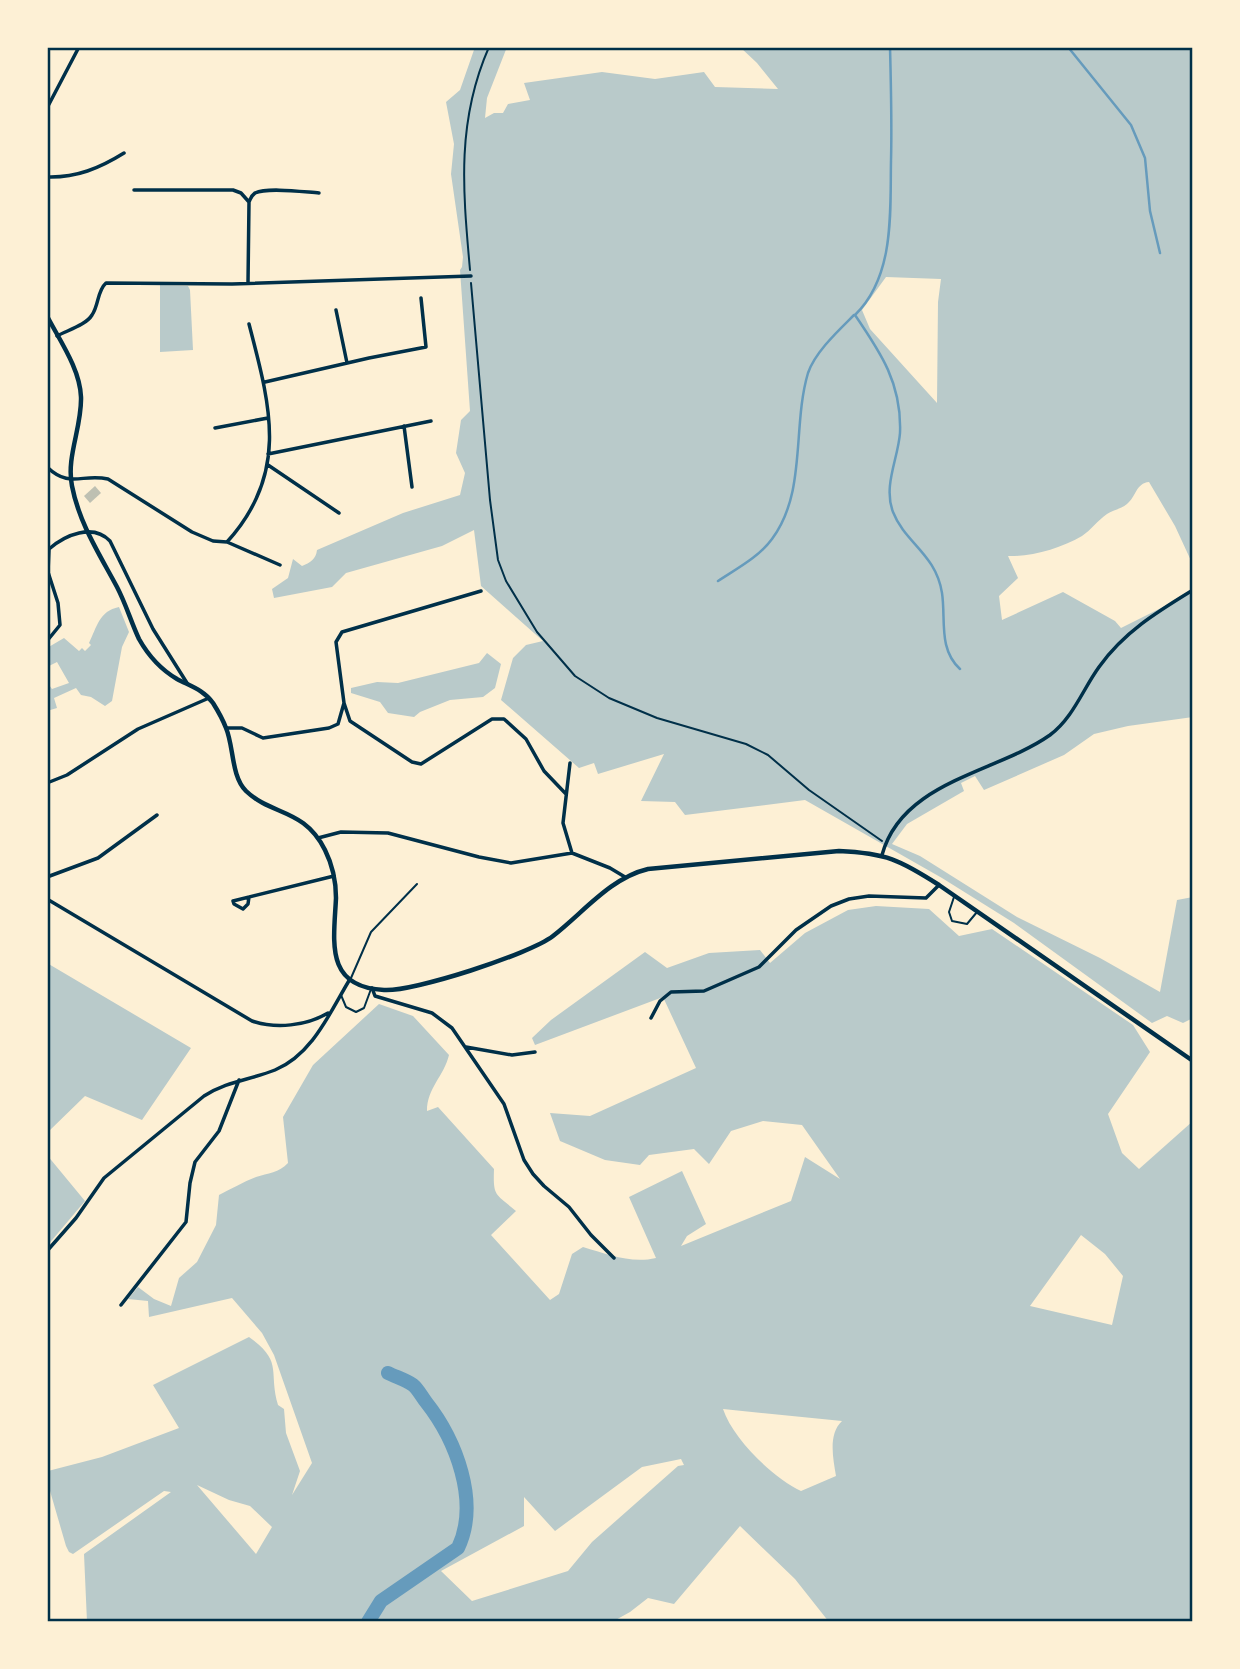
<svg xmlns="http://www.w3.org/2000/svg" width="1240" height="1669" viewBox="0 0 1240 1669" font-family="Georgia,serif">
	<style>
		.green { fill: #b9caca; fill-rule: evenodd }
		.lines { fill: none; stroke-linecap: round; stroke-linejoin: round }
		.stream { stroke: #669bbc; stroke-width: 2.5 }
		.river { stroke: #669bbc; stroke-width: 14 }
		.building { fill: #bec0b2 }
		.path { stroke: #003049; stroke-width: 2 }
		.service { stroke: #003049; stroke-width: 2 }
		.minor { stroke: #003049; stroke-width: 3.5 }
		.tertiary { stroke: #003049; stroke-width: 4.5 }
		.neatline { fill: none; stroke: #003049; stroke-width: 2.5 }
	</style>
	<rect width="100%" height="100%" fill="#fdf0d5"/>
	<path class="green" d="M 475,47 L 507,47 L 487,98 L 485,118 L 494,113 L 503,113 L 508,104 L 530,100 L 524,83 L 602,72 L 655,79 L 704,72 L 715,87 L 778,89 L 757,63 L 740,47 L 1193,47 L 1193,565 L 1175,526 L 1149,482 C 1136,483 1136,497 1127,504 C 1121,509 1113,510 1107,514 C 1098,520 1091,530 1082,536 C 1061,548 1032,557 1008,556 L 1018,578 L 999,596 L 1002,620 L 1063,592 L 1115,621 L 1121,628 L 1193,592 L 1193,717 L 1128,726 L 1094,734 L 1064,755 L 984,790 L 975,776 L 961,783 L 964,791 L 907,824 L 892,844 L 920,856 L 1017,917 L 1100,958 L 1160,992 L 1177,900 L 1193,897 L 1193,1018 L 1183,1023 L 1167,1016 L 1152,1023 L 1014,923 L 942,878 L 805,800 L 685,815 L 675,802 L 641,801 L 664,754 L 598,774 L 594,763 L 579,768 L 501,700 L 513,658 L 526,645 L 543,641 L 481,586 L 474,530 L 442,546 L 346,573 L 332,587 L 274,598 L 272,589 L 288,578 L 293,559 L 302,566 C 310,563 316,559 317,550 L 403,513 L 460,495 L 465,473 L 456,453 L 461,420 L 470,411 L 460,270 L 462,267 L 463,257 L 451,174 L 454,144 L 446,102 L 460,90 ZM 886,277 L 941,279 L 938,302 L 937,403 L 870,329 L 862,310 Z
		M 160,285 L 188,286 L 190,290 L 193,350 L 160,352 Z
		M 119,607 L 129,632 L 122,647 L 112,701 L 105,706 L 91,697 L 81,695 L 76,688 L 54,698 L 57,708 L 47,711 L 47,682 L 52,689 L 69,683 L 57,662 L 47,667 L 47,648 L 64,638 L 79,651 L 82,648 L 85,651 L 91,645 L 89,643 C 97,627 99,611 119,607 Z
		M 487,653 L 501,664 L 495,688 L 483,697 L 450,700 L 420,712 L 414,717 L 388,713 L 380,702 L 351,693 L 351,688 L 377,682 L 398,683 L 479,663 Z
		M 876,906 L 929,909 L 959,936 L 992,929 L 1133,1025 L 1150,1052 L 1108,1114 L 1122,1153 L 1139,1169 L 1193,1121 L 1193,1622 L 829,1622 L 795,1579 L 740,1526 L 674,1604 L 648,1598 L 630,1612 L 612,1622 L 87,1622 L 84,1554 L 171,1492 L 164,1491 L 73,1554 L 69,1552 L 66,1546 L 48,1484 L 48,1471 L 102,1457 L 179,1428 L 153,1385 L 249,1337 C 284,1362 268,1371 278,1405 L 284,1409 L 286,1433 L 300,1471 L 292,1495 L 312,1463 L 274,1355 L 262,1333 L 232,1298 L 149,1317 L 148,1301 L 128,1299 L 138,1287 L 154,1299 L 171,1306 L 179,1278 L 197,1262 L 216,1225 L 219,1195 C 231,1189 243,1182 256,1177 C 268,1173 279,1173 288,1163 L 283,1117 L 313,1065 L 379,1004 L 413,1016 L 449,1055 C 444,1076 427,1088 427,1111 L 438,1107 L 494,1169 C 493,1197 495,1193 516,1211 L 491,1235 L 550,1300 L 559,1294 L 572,1254 L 583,1247 C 607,1254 631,1264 656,1258 L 629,1197 L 682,1171 L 706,1224 L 687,1236 L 681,1246 L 791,1201 L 805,1157 L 840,1179 L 802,1125 L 763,1121 L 731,1131 L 709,1164 L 694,1149 L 649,1155 L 640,1165 L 605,1160 L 560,1141 L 550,1113 L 590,1116 L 696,1068 L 663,997 L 535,1045 L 532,1038 L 551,1020 L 645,952 L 667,968 L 709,953 L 760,950 L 770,963 L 805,933 L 848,910 ZM 1081,1235 L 1105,1254 L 1123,1276 L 1112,1325 L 1030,1306 ZM 723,1409 L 842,1421 C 828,1434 833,1458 836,1476 L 801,1491 C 773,1478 733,1439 723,1409 ZM 681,1459 L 684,1465 L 678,1466 L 592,1542 L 568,1571 L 472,1601 L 441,1571 L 524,1526 L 524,1497 L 555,1531 L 642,1467 ZM 197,1485 L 229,1500 L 250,1506 L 272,1527 L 256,1554 Z
		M 47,963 L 191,1048 L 142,1120 L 85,1096 L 47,1133 Z
		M 47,1155 L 85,1201 L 47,1246 Z"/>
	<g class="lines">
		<path class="stream" d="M 890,47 C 891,85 892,123 891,161 C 890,212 895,276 855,315 C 881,353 902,384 900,433 C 898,459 883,486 893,512 C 905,543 936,554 942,593 C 946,619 938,649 960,669
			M 1068,47 L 1131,125 L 1145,158 L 1150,211 L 1160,253
			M 718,581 C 736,569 759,557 772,539 C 807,492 792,427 808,373 C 815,352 839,330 854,315"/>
		<path class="river" d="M 368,1622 L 381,1601 L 458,1548 C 480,1502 456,1440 426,1402 C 422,1397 418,1389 413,1385 C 406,1380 396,1377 388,1373"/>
	</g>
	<path class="building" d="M 95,486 L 101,493 L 90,503 L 84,496 Z"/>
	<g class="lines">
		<path class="path" d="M 470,270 C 463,191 456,122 489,47
			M 471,283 L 490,500 L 498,560 L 506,581 L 537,632 L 575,676 L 609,698 L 657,718 L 746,744 L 768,755 L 809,790 L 882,841"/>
		<path class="service" d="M 954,897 L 949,912 L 952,921 L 967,924 L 977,912
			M 351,978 L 371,932 L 417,884
			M 341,995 L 346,1007 L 356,1012 L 364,1008 L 371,989"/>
		<path class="minor" d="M 47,108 L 79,47
			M 47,177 C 76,178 100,168 124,153
			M 134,190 L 233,190 L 241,193 L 249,202
			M 248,283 L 249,202 C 251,198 251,196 255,193 C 268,187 304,192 319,193
			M 336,310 L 347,363
			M 57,336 C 68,330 86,325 92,315 C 99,305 97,291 106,283 L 232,284 L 471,276
			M 265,382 L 369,358 L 426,347 L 421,298
			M 404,426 L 412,487
			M 215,428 L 268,418
			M 268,454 L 431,421
			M 268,465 L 339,513
			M 47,467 C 70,489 82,473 108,479 L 192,532 L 213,541 L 227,542 L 280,565
			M 227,542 C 290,473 270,405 249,324
			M 481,591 L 342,632 L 336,642 L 344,703 L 350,721 L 412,762 L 421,764 L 492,719 L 504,719 L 526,739 L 544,771 L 566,794
			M 47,641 L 60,625 L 58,603 L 48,572 L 49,549 C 65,535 93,523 110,541 L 153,629 L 187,683
			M 226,728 L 242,728 L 263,738 L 329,728 L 338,724 L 344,703
			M 570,763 L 563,823 L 572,853
			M 47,783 L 67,775 L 138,729 L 209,698
			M 318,838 L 341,832 L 388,833 L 479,857 L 511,863 L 572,853 L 610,868 L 625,877
			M 882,855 C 902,781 996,773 1050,735 C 1073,718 1083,689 1099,667 C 1124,632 1157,612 1193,590
			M 47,877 L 98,858 L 157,815
			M 249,897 L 248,904 L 243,909 L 234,904 L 233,901 L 334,876
			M 47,899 L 252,1021 C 276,1029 306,1026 328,1013
			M 372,988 L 375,996 L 432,1013 L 452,1028 L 504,1104 L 524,1160 L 533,1174 L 544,1186 L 569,1207 L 591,1235 L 614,1258
			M 651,1018 L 660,1001 L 671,992 L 704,991 L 759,967 L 796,930 L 831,906 L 849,899 L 869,896 L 926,898 L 939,885
			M 466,1047 L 512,1055 L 535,1052
			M 47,1251 L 76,1218 L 104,1178 L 204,1096 C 227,1081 250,1080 275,1070 C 313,1054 330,1012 350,979
			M 121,1305 L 186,1222 L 190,1183 L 195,1162 L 219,1131 L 239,1080"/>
		<path class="tertiary" d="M 47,316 C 60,341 80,369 81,397 C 82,427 66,457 72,486 C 79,523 100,555 117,587 C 126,604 131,622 139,639 C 148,655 160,669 177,679 C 190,686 204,690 213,703 C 218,711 223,720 226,728 C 234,747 231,776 246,791 C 272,816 304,808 325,850 C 332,864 336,882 336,898 C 334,941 324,987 384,990 C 413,992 530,954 553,936 C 583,913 610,878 648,869 L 839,851 C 886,853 900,860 939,885 L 1193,1061"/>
	</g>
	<rect width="1240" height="1669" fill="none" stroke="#fdf0d5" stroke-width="98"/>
	<rect x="49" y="49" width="1142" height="1571" class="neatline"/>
</svg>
